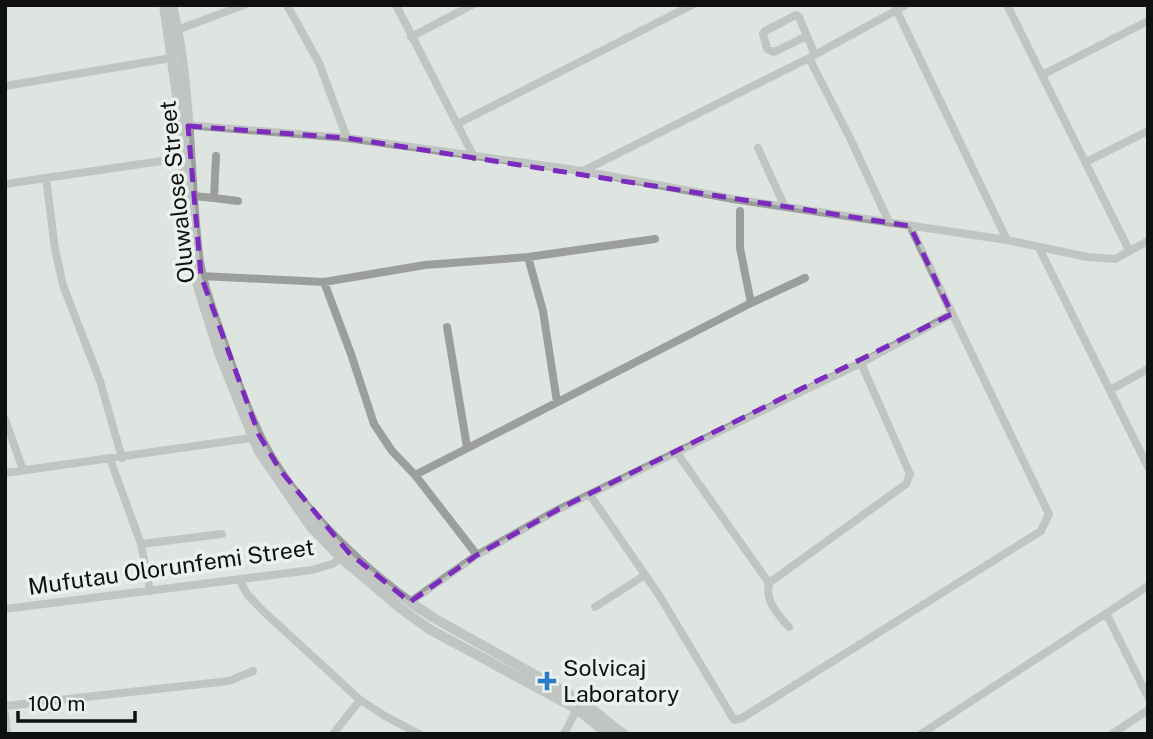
<svg xmlns="http://www.w3.org/2000/svg" width="1153" height="739" viewBox="0 0 1153 739" font-family="'Public Sans',sans-serif">
	<style>
		.lines { fill: none; stroke-linecap: round; stroke-linejoin: round }
		.minor { stroke: #9c9e9c; stroke-width: 8 }
		.tertiary { stroke: #9c9e9c; stroke-width: 10 }
		.marked { fill: none; stroke: #7b2cbf; stroke-width: 5; stroke-dasharray: 14 9; stroke-linejoin: round }
		.poi-dot { fill: #2d7ccb; stroke: #ebf2ee; stroke-width: 2.5 }
		.labels { text-anchor: middle; stroke-width: 7; stroke-linejoin: round; paint-order: stroke }
		.street-label { font-size: 23px; fill: #0f110f; stroke: #ebf2ee }
		.poi-label { font-size: 23px; fill: #0f110f; stroke: #ebf2ee; text-anchor: start }
	</style>
	<rect width="100%" height="100%" fill="#dee5e1"/>
	<g class="lines">
		<path class="minor" d="M 287,5 L 319,63 L 347,138
			M 396,5 L 474,157
			M 1007,5 L 1129,250
			M 895,7 L 1007,240
			M 177,30 L 244,5
			M 807,36 L 774,52 L 767,49 L 763,34 L 765,31 L 796,15 L 799,17 L 815,55
			M 411,37 L 472,5
			M 809,58 L 850,138 L 889,222
			M 1042,75 L 1148,21
			M 5,86 L 171,58
			M 457,124 L 692,5
			M 186,125 L 347,138 L 583,171 L 733,199 L 1007,240 L 1087,257 L 1115,259 L 1148,241
			M 758,148 L 784,205
			M 1086,162 L 1148,131
			M 583,171 L 809,58 L 906,5
			M 46,178 L 55,249 L 63,285 L 100,381 L 122,458
			M 5,184 L 182,158
			M 194,196 L 214,198 L 216,156
			M 214,198 L 238,201
			M 740,211 L 740,248 L 751,303
			M 1039,248 L 1148,467
			M 528,257 L 543,311 L 557,402
			M 201,276 L 324,282 L 425,265 L 528,257 L 655,239
			M 324,282 L 351,354 L 374,424 L 392,451 L 415,475 L 477,555
			M 447,327 L 467,447
			M 1110,390 L 1148,369
			M 5,419 L 23,470
			M 677,453 L 769,583 C 765,602 777,613 789,627
			M 110,459 L 141,544 L 150,591
			M 5,473 L 251,438
			M 415,475 L 751,303 L 805,278
			M 590,495 L 659,595 L 734,720 L 742,718 L 1041,531 L 1049,514 L 910,226
			M 141,544 L 222,534
			M 240,581 L 247,594 L 261,609 L 360,700 L 385,716 L 419,734
			M 769,583 L 906,484 L 910,474 L 861,363
			M 410,602 L 477,555 L 559,509 L 861,363 L 952,314
			M 595,607 L 645,575
			M 5,609 L 312,570 L 332,564 L 341,558
			M 1106,613 L 1148,697
			M 5,706 L 229,681 L 253,671
			M 5,714 L 7,734
			M 333,734 L 360,700
			M 564,734 L 577,709
			M 921,734 L 1148,586
			M 1112,734 L 1148,710"/>
		<path class="tertiary" d="M 164,5 L 180,117 L 186,236 L 189,258 L 219,353 L 258,450 L 310,526 L 341,558 L 400,608 L 429,629 L 577,709 L 608,734
			M 172,5 C 192,87 188,171 198,254 C 201,282 212,309 221,336 C 232,369 244,403 259,435 C 292,504 370,578 434,618 L 583,702 L 623,734"/>
	</g>
	<path d="M0 0H1153V739H0ZM 188,126 L 347,138 L 910,226 L 952,314 L 559,509 L 477,555 L 410,602 L 349,553 L 280,470 L 259,435 L 201,276 Z" fill="#dee5e1" fill-opacity=".55" fill-rule="evenodd"/>
	<path class="marked" d="M 188,126 L 347,138 L 910,226 L 952,314 L 559,509 L 477,555 L 410,602 L 349,553 L 280,470 L 259,435 L 201,276 Z"/>
	<path class="poi-dot" d="M543.5 670.5h7v7h7v7h-7v7h-7v-7h-7v-7h7z"/>
	<g class="labels">
		<g class="street-label">
			<text transform="translate(177 192) rotate(-96)" y="8">Oluwalose Street</text>
			<text transform="translate(171 567) rotate(-8)" y="8">Mufutau Olorunfemi Street</text>
		</g>
		<g class="poi-label">
			<text x="563" y="676">Solvicaj<tspan x="563" dy="26">Laboratory</tspan></text>
		</g>
	</g>
	<rect width="1153" height="739" fill="none" stroke="#0f110f" stroke-width="14"/>
	<path d="M18 711v10h117v-10" fill="none" stroke="#0f110f" stroke-width="3.5"/>
	<text x="28" y="711" font-size="21" fill="#0f110f" stroke="#ebf2ee" stroke-width="5" paint-order="stroke">100 m</text>
</svg>
